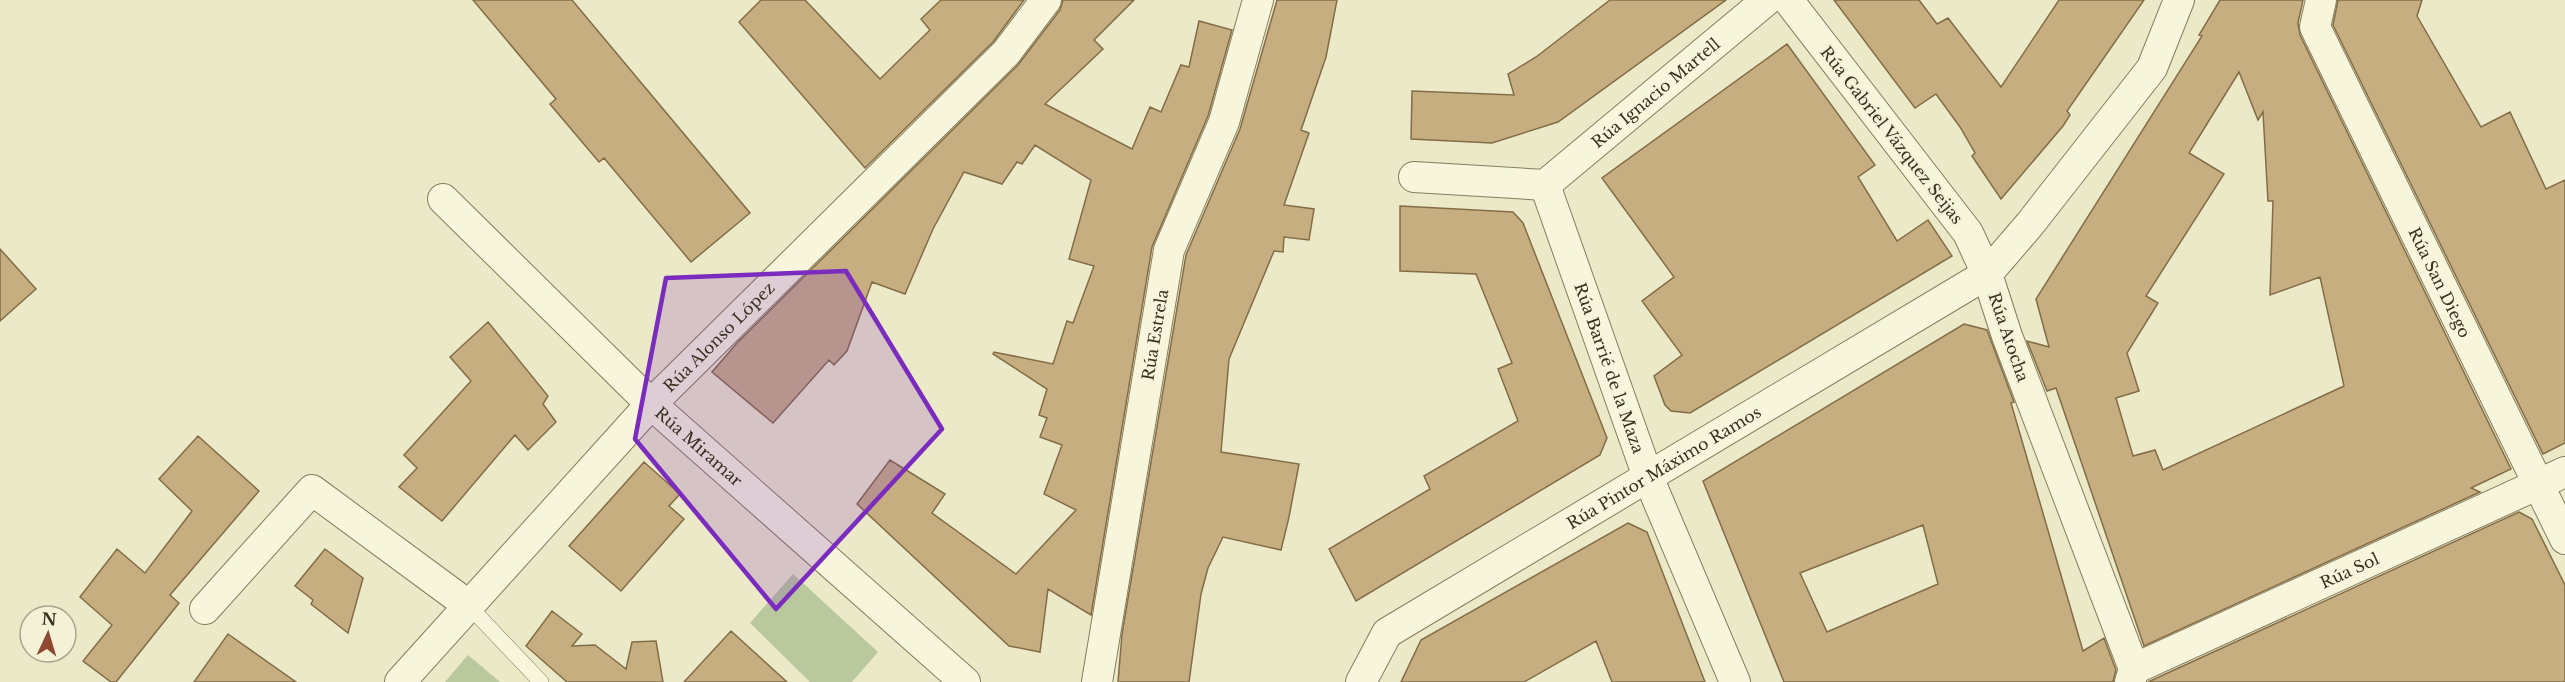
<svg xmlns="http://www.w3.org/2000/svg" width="2565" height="682" viewBox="0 0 2565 682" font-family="'Libre Baskerville',serif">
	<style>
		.green { fill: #b9c99d }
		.building { fill: #c6ae81; stroke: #836d46; stroke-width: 1.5; fill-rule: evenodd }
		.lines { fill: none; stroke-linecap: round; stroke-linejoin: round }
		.service-casing { stroke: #867d5e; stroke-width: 16 }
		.minor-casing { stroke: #867d5e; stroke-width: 32 }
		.service { stroke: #f7f5db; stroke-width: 15 }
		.minor { stroke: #f7f5db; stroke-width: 30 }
		.marked { fill: #7b2cbf; fill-opacity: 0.2; stroke: #7b2cbf; stroke-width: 4.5; stroke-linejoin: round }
		.labels { text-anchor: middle; stroke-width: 4.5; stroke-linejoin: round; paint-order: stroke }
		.street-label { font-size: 16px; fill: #383121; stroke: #f3f2d7 }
	</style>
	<rect width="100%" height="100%" fill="#ebe9c8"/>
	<path class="green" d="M 793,574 L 878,652 L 852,682 L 810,682 L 750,623 Z
		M 468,655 L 500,682 L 445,682 Z"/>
	<path class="building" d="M 473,0 L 572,0 L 750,213 L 691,262 L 604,158 L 599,162 L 550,104 L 556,99 Z
		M 761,0 L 805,0 L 880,79 L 930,30 L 921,19 L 941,0 L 1024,0 L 993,42 L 865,168 L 739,22 Z
		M 1063,0 L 1134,0 L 1094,40 L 1103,49 L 1045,104 L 1132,149 L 1150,107 L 1161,112 L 1181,65 L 1189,67 L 1199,21 L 1232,30 L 1208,116 L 1152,247 L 1091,615 L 1048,589 L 1040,652 L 1009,646 L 857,504 L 890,460 L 945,494 L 932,513 L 1016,574 L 1076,510 L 1044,494 L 1062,445 L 1040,437 L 1047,418 L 1039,415 L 1047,389 L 993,354 L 994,352 L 1053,364 L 1067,321 L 1073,323 L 1094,266 L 1069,259 L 1091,180 L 1035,145 L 1022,164 L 1017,162 L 1002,184 L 964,172 L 933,229 L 905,294 L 872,282 L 847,351 L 834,365 L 829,360 L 773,423 L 712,372 L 737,343 L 1018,65 L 1060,10 Z
		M 1277,0 L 1337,0 L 1326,57 L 1301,130 L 1309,133 L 1284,205 L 1314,209 L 1309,240 L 1284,237 L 1283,252 L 1274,251 L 1229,359 L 1221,452 L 1299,464 L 1289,517 L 1281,550 L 1223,537 L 1208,568 L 1201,594 L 1189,682 L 1118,682 L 1122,634 L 1186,255 L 1240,129 Z
		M 1610,0 L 1726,0 L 1558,122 L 1492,143 L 1411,139 L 1412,91 L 1514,95 L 1508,74 L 1536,57 Z
		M 1834,0 L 1919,0 L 1937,24 L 1948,18 L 2001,87 L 2059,0 L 2144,0 L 2067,111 L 2070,115 L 2063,126 L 2001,199 L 1972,156 L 1975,153 L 1960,127 L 1936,94 L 1915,108 Z
		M 2220,0 L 2303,0 L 2298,23 L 2300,35 L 2511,469 L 2471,488 L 2480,492 L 2144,646 L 2056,388 L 2047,391 L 2027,341 L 2049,347 L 2036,299 L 2202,36 L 2199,35 ZM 2239,72 L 2258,120 L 2263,112 L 2268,201 L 2273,201 L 2270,295 L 2320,277 L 2344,386 L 2163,470 L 2155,450 L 2133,456 L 2116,398 L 2139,391 L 2127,353 L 2158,303 L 2146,296 L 2224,174 L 2189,153 Z
		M 2338,0 L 2422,0 L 2417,16 L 2481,127 L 2510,112 L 2546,189 L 2565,180 L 2565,443 L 2543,454 L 2333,25 Z
		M 1787,44 L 1875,165 L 1858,177 L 1897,241 L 1928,220 L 1952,256 L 1690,413 L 1671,411 L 1665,405 L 1654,376 L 1682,355 L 1642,301 L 1674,277 L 1602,178 Z
		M 1400,206 L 1513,212 L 1523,223 L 1607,438 L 1600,455 L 1356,601 L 1329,549 L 1430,489 L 1424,476 L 1518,421 L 1498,369 L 1512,363 L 1476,274 L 1400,271 Z
		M 0,249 L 36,289 L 0,321 Z
		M 488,322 L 548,396 L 543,404 L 556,422 L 528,450 L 515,435 L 442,521 L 399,487 L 417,468 L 404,455 L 471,381 L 450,357 Z
		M 1964,324 L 1987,330 L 2014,402 L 2011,403 L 2083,651 L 2104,638 L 2116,670 L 2113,682 L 1784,682 L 1703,481 ZM 1923,525 L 1938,584 L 1827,632 L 1800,573 Z
		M 198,436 L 259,491 L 170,595 L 179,603 L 116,682 L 111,682 L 83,661 L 112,625 L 80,597 L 117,549 L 145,573 L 192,511 L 159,479 Z
		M 644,462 L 680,494 L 669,506 L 684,519 L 621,591 L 569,546 Z
		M 2519,512 L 2532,519 L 2565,585 L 2565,682 L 2148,682 Z
		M 1628,523 L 1647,532 L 1705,682 L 1612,682 L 1596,641 L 1524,682 L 1401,682 L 1421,640 Z
		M 325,549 L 363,578 L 348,633 L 311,604 L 313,600 L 295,586 Z
		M 552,611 L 582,634 L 572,646 L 595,645 L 626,669 L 632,642 L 656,641 L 663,682 L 567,682 L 526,646 Z
		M 731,631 L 787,682 L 684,682 Z
		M 228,634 L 296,682 L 194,682 Z"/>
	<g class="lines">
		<g class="service-casing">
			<path id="service" d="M 468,605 L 541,682"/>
		</g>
		<g class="minor-casing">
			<g id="minor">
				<path id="s1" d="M 2321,0 L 2315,27 L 2565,539"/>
				<path d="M 1414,177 L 1545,185"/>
				<path id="s2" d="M 1545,185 L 1648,477 L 1735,682"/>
				<path id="s3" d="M 1545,185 L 1767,0"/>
				<path id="s4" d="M 443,199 L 651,404 L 965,682"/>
				<path d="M 205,609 L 312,490 L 468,605"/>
				<path id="s5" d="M 2134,669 L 2565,472"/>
				<path id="s6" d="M 400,682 L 651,404 L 1006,53 L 1046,0"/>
				<path id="s7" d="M 1097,682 L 1169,250 L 1224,122 L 1258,0"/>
				<path id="s8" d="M 1361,682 L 1387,633 L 1987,274 L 1968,233 L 1788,0"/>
				<path d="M 2130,682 L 2134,669 L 2007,336 L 1987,274 L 2030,224 L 2152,68 L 2179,0"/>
			</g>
		</g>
		<use href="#service" class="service"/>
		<use href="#minor" class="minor"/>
	</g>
	<path class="marked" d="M 846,271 L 942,429 L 776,609 L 635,439 L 666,278 Z"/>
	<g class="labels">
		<g class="street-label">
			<text dy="6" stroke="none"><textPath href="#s3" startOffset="144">Rúa Ignacio Martell</textPath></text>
			<text transform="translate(1892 135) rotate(52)" y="6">Rúa Gabriel Vázquez Seijas</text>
			<text dy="6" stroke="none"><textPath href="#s1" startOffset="312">Rúa San Diego</textPath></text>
			<text dy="6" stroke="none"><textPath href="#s7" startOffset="352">Rúa Estrela</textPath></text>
			<text dy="6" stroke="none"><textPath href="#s6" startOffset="470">Rúa Alonso López</textPath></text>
			<text transform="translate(2009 337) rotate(71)" y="6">Rúa Atocha</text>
			<text dy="6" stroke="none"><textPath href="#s2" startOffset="194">Rúa Barrié de la Maza</textPath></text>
			<text dy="6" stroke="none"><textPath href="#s4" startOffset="356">Rúa Miramar</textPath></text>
			<text dy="6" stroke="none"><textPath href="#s8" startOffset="378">Rúa Pintor Máximo Ramos</textPath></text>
			<text dy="6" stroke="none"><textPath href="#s5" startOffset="237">Rúa Sol</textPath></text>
		</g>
	</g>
	<g transform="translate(48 634) rotate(4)"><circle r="28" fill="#f3f2d7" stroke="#a8a58e" stroke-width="1.5"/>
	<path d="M0-4.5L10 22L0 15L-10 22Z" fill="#904833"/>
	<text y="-9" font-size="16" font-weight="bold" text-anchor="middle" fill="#383121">N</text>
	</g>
</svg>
